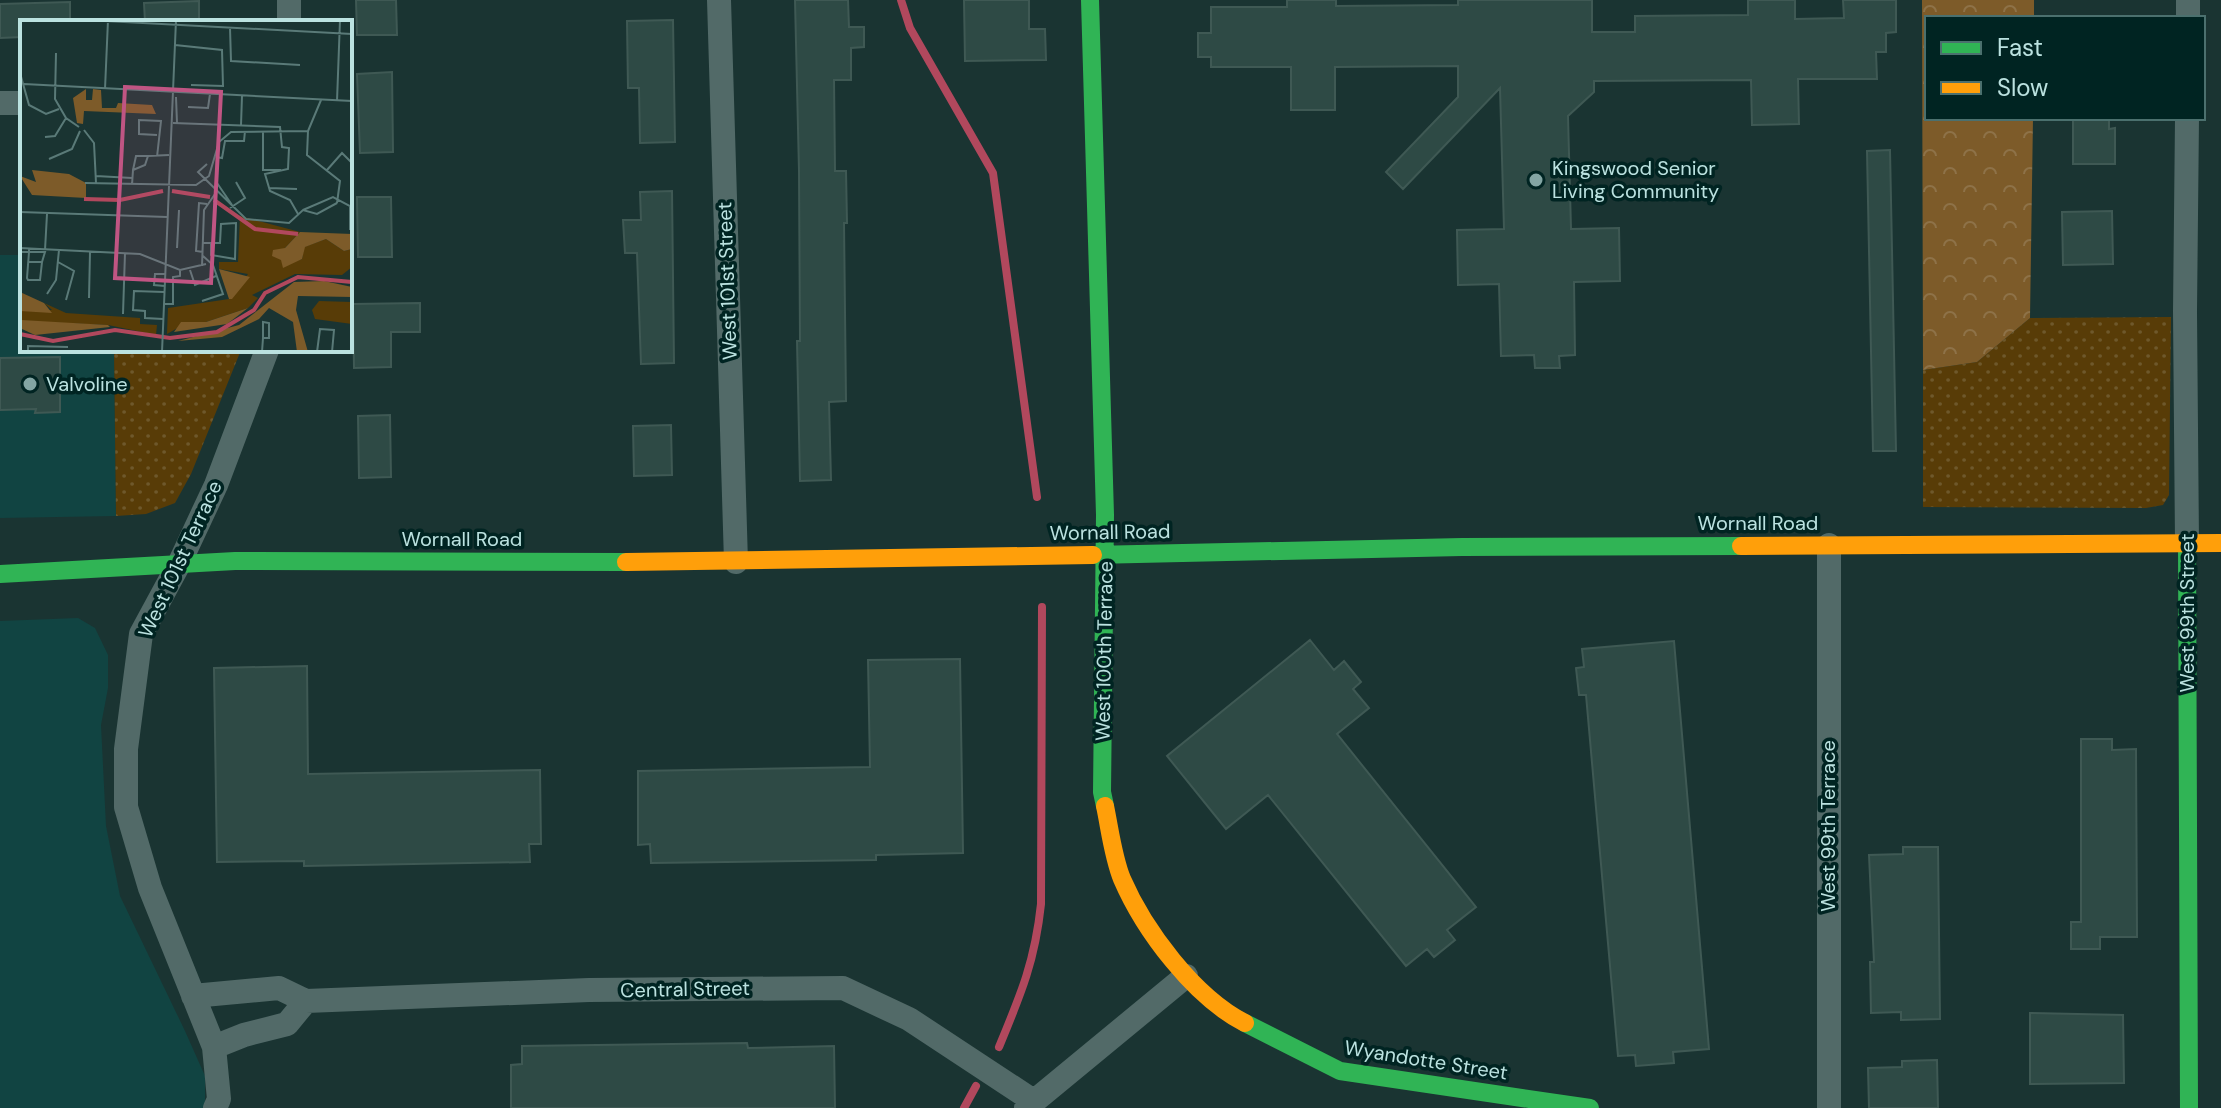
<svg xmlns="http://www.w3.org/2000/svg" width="2221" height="1108" viewBox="0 0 2221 1108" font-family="'DM Sans',sans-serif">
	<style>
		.built { fill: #114442 }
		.grass { fill: url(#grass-dots) }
		.forest { fill: url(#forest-crowns) }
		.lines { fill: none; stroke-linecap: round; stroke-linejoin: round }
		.stream { stroke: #b1485d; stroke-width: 8 }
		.building { fill: #2e4a45; stroke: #3f5954; stroke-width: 2 }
		.street { stroke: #526a68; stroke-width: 24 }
		.fast { stroke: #30b455; stroke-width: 18 }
		.slow { stroke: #ff9f0a; stroke-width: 18 }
		.poi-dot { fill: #83a5a3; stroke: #002422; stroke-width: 3 }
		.labels { text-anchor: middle; stroke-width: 7; stroke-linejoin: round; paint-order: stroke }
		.poi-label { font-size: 20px; fill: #bbe2e0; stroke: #002422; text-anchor: start }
		.street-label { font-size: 20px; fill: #bbe2e0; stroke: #002422 }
		.inset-river { fill: none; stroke: #b1485d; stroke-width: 4 }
		.inset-road { fill: none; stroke: #5a7a78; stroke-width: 2 }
		.view { fill: #c05583; fill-opacity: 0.15; stroke: #c05583; stroke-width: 4 }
		.inset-edge { fill: none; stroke: #bbe2e0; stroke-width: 4 }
	</style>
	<defs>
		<pattern id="grass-dots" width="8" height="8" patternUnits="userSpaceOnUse" patternTransform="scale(2)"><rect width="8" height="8" fill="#583c07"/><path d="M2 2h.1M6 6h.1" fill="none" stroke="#6e582b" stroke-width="1.8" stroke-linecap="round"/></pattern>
		<pattern id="forest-crowns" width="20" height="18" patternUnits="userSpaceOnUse" patternTransform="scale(2)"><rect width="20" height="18" fill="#7d5b29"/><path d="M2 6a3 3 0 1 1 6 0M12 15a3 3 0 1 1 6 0" fill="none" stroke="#8e7248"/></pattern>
	</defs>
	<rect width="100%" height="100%" fill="#1a3432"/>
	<path class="built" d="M 0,255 L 22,255 L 22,350 L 114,350 L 116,516 L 0,518 Z
		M 78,618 L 95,628 L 108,655 L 108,688 L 101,725 L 106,826 L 120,896 L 185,1031 L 205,1076 L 205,1108 L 0,1108 L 0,621 Z"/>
	<path class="grass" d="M 2171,317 L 2169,495 L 2163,505 L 2146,508 L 1923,507 L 1923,370 L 1977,362 L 2030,318 Z
		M 114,350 L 241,350 L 191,474 L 175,503 L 146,514 L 116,516 Z"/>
	<path class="forest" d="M 1922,0 L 2034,0 L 2034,18 L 1927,18 L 1927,118 L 2033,118 L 2030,318 L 1977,362 L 1923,370 Z"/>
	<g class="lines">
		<path class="stream" d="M 901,0 L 910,28 L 993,173 L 1037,497
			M 999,1047 C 1021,994 1035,961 1041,904 L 1042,607
			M 964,1108 L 976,1086"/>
	</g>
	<path class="building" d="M 356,0 L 396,0 L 397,35 L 357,35 Z
		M 795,0 L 848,0 L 849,27 L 864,27 L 864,47 L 851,48 L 851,80 L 834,80 L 835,171 L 846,171 L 847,223 L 844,223 L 846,401 L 829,402 L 831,480 L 800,481 L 797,341 L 800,341 L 799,171 Z
		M 964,0 L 1029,0 L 1029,29 L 1045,29 L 1046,60 L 965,61 Z
		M 1287,0 L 1336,0 L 1336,6 L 1458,5 L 1458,0 L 1592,0 L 1592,32 L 1635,32 L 1635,16 L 1748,15 L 1748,0 L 1795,0 L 1795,19 L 1844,18 L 1843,0 L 1896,0 L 1896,32 L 1886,33 L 1886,52 L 1876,52 L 1877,79 L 1798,79 L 1799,124 L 1752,125 L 1751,80 L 1594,81 L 1594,92 L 1568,116 L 1571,229 L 1619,228 L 1620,281 L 1574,282 L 1575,355 L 1559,356 L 1560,368 L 1535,368 L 1534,355 L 1501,356 L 1499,284 L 1458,285 L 1457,230 L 1504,229 L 1500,88 L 1403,189 L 1386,172 L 1458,97 L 1458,66 L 1335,67 L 1335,110 L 1291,110 L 1291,67 L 1211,67 L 1211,57 L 1198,57 L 1198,33 L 1211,33 L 1211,7 L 1287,7 Z
		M 199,1 L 199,22 L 145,22 L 144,3 Z
		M 70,2 L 70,22 L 22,22 L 22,37 L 0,38 L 0,4 Z
		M 673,20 L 675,142 L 640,143 L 639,88 L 628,88 L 627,21 Z
		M 392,72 L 393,152 L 360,153 L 357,74 Z
		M 2073,118 L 2109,118 L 2109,129 L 2115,128 L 2115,164 L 2073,164 Z
		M 1890,150 L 1896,451 L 1873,451 L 1867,151 Z
		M 672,191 L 674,363 L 641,364 L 637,253 L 625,253 L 623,220 L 641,220 L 640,192 Z
		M 357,197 L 391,197 L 392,257 L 358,257 Z
		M 2112,211 L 2113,264 L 2063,265 L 2062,212 Z
		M 420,303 L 420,332 L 391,332 L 391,367 L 354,368 L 353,304 Z
		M 60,357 L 60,412 L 35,413 L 36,409 L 0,410 L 0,358 Z
		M 390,415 L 391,477 L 359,478 L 358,416 Z
		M 671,425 L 672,475 L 634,476 L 633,426 Z
		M 1310,640 L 1334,670 L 1344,661 L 1361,682 L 1353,689 L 1369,708 L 1337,734 L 1476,907 L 1447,930 L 1455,940 L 1434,957 L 1427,949 L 1406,966 L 1268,795 L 1226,829 L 1167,756 Z
		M 1674,641 L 1709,1049 L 1673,1052 L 1674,1063 L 1636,1066 L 1635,1055 L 1618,1056 L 1586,695 L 1579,695 L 1576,668 L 1584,667 L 1582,649 Z
		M 960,659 L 963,853 L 876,855 L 876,860 L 651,863 L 650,844 L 638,845 L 638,771 L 870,767 L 868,660 Z
		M 307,666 L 308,774 L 540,770 L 541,844 L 529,844 L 530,862 L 304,866 L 304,861 L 217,862 L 214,668 Z
		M 2081,739 L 2112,739 L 2112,750 L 2136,749 L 2137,937 L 2100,937 L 2100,949 L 2071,949 L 2071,922 L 2081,922 Z
		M 1903,847 L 1938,847 L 1940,1019 L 1901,1020 L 1901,1012 L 1871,1013 L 1870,962 L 1874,962 L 1869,855 L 1903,854 Z
		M 2030,1013 L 2123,1015 L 2124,1083 L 2030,1084 Z
		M 747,1043 L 748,1048 L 834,1046 L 835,1108 L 511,1108 L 511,1065 L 522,1064 L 522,1046 Z
		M 1937,1060 L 1938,1108 L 1869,1108 L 1868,1068 L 1902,1067 L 1902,1061 Z"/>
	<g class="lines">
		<path class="street" d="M 289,0 L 289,22
			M 719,0 L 736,562
			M 2188,18 L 2188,0
			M 0,103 L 22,103
			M 2187,543 L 2185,312 L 2187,118
			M 1829,545 L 1829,1108
			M 193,996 L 279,988 L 306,1001 L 589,990 L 843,988 L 909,1019 L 1032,1100
			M 214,1047 L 244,1035 L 287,1024 L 306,1001
			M 215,1108 L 219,1099 L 214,1047 L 150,888 L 126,807 L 126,749 L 141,634 L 180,562 L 216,485 L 267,350
			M 1026,1108 L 1186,976"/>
		<path class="fast" d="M 1090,0 L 1105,515 L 1102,792 L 1105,806
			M 2187,543 L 2189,1108
			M 1093,555 L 1462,547 L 1741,546
			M 0,574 L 235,561 L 626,562
			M 1245,1023 L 1340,1071 L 1590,1108"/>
		<path class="slow" d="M 1741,546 L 2221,543
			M 626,562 L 1093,555
			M 1105,806 C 1110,830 1113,857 1122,879 C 1144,930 1194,997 1245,1023"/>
	</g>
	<g class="poi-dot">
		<circle cx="1536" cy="180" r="8"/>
		<circle cx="30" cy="384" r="8"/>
	</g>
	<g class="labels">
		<g class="poi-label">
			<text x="1552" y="175">Kingswood Senior<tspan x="1552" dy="23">Living Community</tspan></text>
			<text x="46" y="391">Valvoline</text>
		</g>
		<g class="street-label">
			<text transform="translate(727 281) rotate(-92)" y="7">West 101st Street</text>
			<text x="1758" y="530">Wornall Road</text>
			<text transform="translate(1110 532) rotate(-1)" y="7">Wornall Road</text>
			<text x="462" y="546">Wornall Road</text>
			<text transform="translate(180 559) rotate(-65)" y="7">West 101st Terrace</text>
			<text transform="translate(2187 613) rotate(-90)" y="7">West 99th Street</text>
			<text transform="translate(1104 651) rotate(-89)" y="7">West 100th Terrace</text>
			<text transform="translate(1828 826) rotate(-90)" y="7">West 99th Terrace</text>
			<text transform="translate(685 989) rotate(-1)" y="7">Central Street</text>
			<text transform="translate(1426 1060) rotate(9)" y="7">Wyandotte Street</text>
		</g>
	</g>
	<g transform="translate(20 20)">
		<rect width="332" height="332" fill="#1a3432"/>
		<path d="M 220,196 L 280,212 L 265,228 L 273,242 L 282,239 L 284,227 L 306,219 L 324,231 L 332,229 L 332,247 L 322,255 L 275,254 L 232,275 L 238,278 L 228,288 L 186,302 L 168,302 L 147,314 L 148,288 L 209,279 L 228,254 L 199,249 L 199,242 L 218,242 ZM 24,283 L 46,293 L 120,298 L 120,304 L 137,305 L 136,315 L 88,305 L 0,301 L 0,291 L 32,290 Z" fill="#583c07"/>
		<path d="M 66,69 L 66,80 L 72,80 L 73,69 L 81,70 L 82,88 L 96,88 L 98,83 L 132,85 L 136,94 L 64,91 L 63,104 L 57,103 L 53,78 ZM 12,150 L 49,154 L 66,163 L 66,178 L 12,175 L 0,156 L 16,162 ZM 280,212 L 332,214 L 332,229 L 324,231 L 306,219 L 285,227 L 282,239 L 263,248 L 261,240 L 252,236 L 253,230 L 265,228 ZM 199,249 L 230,257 L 212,279 L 209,279 ZM 304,261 L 332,267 L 332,277 L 278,276 L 276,290 L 288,332 L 277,332 L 273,302 L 249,288 L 239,299 L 202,317 L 158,321 L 219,305 L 274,262 ZM 0,272 L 24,283 L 32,293 L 0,291 ZM 228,288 L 207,304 L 154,312 L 161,302 L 186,302 ZM 1,300 L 88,305 L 90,307 L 15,315 L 2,309 Z" fill="#7d5b29"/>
		<path d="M 299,281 L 332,282 L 332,304 L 295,299 L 292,290 Z" fill="#583c07"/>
		<path class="inset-river" d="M 152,171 L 190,177M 64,179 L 100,180 L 143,171M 194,180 L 235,209 L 278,214M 0,314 L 33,321 L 95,310 L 150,318 L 197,312 L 234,290 L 245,273 L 278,257 L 332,262"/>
		<path class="inset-road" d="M 66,0 L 332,14M 210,8 L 211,41 L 280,45M 155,25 L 202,30 L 203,66 L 171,65M 36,33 L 35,79 L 46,98 L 59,107M 0,53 L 9,85 L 26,94 L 39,89M 4,64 L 332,81M 85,69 L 88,0M 156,77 L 157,103M 301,80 L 288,111 L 287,135 L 320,161 L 317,183M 317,81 L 320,0M 168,87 L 188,88 L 190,74M 153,103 L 260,107 L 262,127 L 269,128 L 268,149 L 245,154 L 250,171 L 270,180 L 278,194M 221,105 L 222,76M 64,110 L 74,123 L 76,163M 243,111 L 243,150 L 261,150M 25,117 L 35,116 L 46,98M 137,137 L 141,101 L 119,100 L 119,114 L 137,115M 196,137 L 202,138 L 205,121 L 224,121 L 225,111M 29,139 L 52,129 L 60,111M 187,144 L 178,152 L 226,199 L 269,203 L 283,190 L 297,194 L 317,183M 113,150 L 116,136 L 128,136M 307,150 L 322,133 L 332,143M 76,156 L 112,158M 65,163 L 176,165 L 189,156 L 199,122 L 211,112 L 288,111M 197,163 L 212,185M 112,165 L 113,150 L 125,145 L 128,136 L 149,135M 249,168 L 277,169M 210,188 L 225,178 L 216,162M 283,190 L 313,177 L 330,186 L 330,210M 0,192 L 147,197M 183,223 L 191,223 L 191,235 L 215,239 L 216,203 L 201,204 L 200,223 L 191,223M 0,228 L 120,234 L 160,250 L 186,244M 157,228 L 159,190M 25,230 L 27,194M 0,232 L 25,232 L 22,242M 183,232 L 176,231 L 179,183 L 187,184M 8,242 L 22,242 L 20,260 L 8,260 L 7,258 L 9,232 L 9,228M 38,242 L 54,251 L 46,280M 182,246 L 184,190 L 195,174M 170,250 L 175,265 L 196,256M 145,266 L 134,265 L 135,254 L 145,254M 27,274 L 36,260 L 39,230M 69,278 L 70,232M 182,281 L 203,274 L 193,245 L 183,236M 144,284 L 153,284 L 153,257 L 160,256 L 160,250M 103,294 L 105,233M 143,299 L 125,298 L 125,291 L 113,290 L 114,271 L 144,272M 8,332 L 8,326 L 48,327M 142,332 L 156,0M 242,332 L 243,318 L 243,302 L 249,303 L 249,318 L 243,318M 297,332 L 300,309 L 314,310 L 312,332"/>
		<path class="view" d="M 105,67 L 201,72 L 191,263 L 95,258 Z"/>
		<rect width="332" height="332" class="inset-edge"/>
	</g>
	<rect x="1925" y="16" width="280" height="104" fill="#002422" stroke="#4b706e" stroke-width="2"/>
	<rect x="1941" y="42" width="40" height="12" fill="#30b455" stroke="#4b706e" stroke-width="2"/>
	<text x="1997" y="56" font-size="24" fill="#bbe2e0">Fast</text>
	<rect x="1941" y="82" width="40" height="12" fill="#ff9f0a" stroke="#4b706e" stroke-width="2"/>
	<text x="1997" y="96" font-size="24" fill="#bbe2e0">Slow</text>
</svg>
